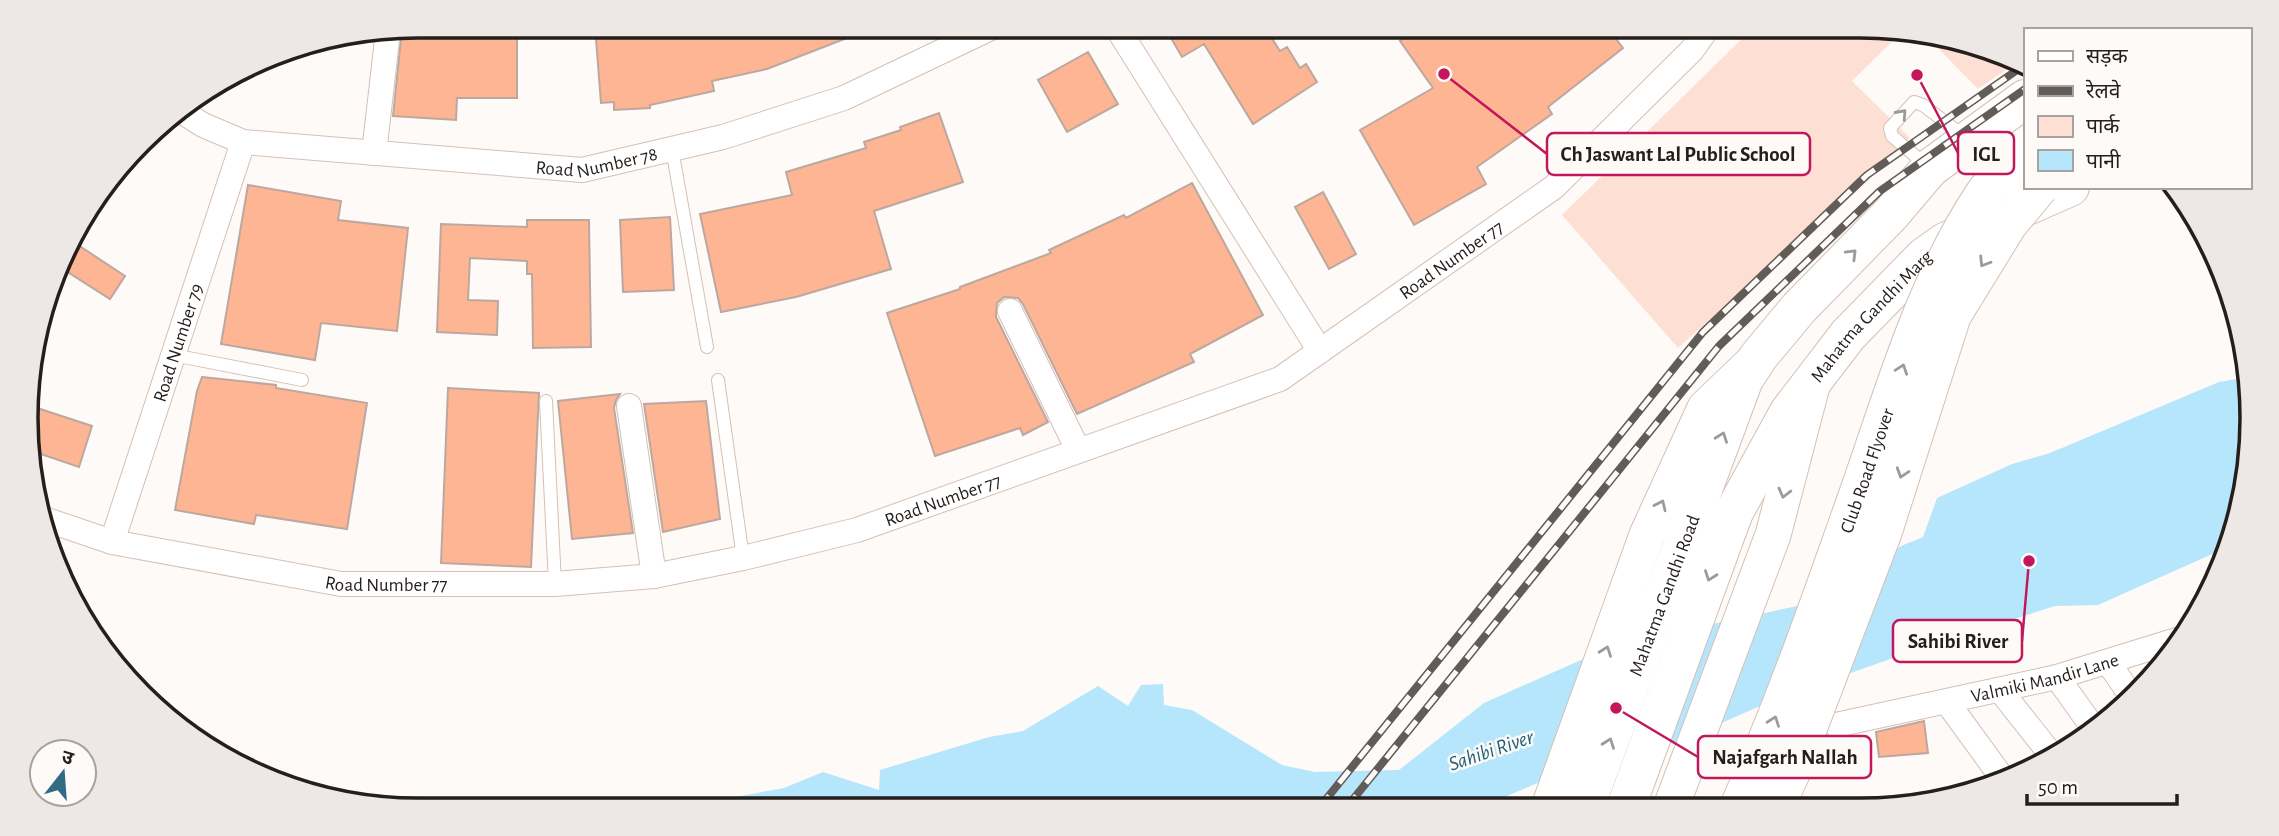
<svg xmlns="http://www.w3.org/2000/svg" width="2279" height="836" viewBox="0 0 2279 836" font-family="'Alegreya Sans','Noto Sans Devanagari',sans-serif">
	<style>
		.green { fill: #fde0d3 }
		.water { fill: #b6e6fc }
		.building { fill: #fdb593; stroke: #bca89f; stroke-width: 2 }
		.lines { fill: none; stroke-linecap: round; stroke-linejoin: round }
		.service-casing { stroke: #d4c0b7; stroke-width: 14 }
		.minor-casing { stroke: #d4c0b7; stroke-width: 26 }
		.secondary-casing { stroke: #d4c0b7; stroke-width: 37 }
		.primary-casing { stroke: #d4c0b7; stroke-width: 40 }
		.service { stroke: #fff; stroke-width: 12 }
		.minor { stroke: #fff; stroke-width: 24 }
		.secondary { stroke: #fff; stroke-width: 35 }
		.primary { stroke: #fff; stroke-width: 38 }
		.rail-casing { stroke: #625c58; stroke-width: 8 }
		.rail { stroke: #fefaf8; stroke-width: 5; stroke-dasharray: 16; stroke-linecap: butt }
		.primary-bridge-casing { stroke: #d4c0b7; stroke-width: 40; stroke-linecap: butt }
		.primary-bridge { stroke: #fff; stroke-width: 38 }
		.oneway { stroke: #9d9a98 }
		.labels { text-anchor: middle; stroke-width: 5; stroke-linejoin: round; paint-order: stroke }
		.street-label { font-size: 19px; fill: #251e1a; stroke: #fefaf8 }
		.water-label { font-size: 21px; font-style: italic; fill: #1f6079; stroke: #fefaf8 }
		.rim { fill: none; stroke: #251e1a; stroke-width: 3.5 }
		.leader { fill: none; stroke: #c2185b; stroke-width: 2.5 }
		.callout-dot { fill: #c2185b; stroke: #fefaf8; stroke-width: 2.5 }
		.callout { fill: #fefaf8; stroke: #c2185b; stroke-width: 2.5 }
		.callout-label { font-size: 21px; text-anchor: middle; font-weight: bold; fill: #251e1a }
	</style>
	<rect width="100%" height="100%" fill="#fefaf8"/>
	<path class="green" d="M 1755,26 L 1861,26 L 1902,32 L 1852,81 L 1910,138 L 1678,348 L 1562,215 Z
		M 1925,35 L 1963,40 L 2013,65 L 1978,89 Z"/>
	<path class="water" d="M 2249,377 L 2239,520 L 2228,547 L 2098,605 L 2055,606 L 1899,656 L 1771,701 L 1686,739 L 1559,774 L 1481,807 L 670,809 L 784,788 L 823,772 L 879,790 L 880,770 L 989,737 L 1023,731 L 1098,686 L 1128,706 L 1141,685 L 1163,684 L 1164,705 L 1192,710 L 1282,765 L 1315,772 L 1399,770 L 1484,703 L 1617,644 L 1802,605 L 1846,585 L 1901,546 L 1923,537 L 1937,498 L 2012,464 L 2050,453 L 2219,382 Z"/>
	<path class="building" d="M 469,26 L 517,26 L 517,98 L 457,98 L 456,120 L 393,116 L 402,29 L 469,33 Z
		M 595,26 L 870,26 L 870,29 L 767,69 L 712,81 L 714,91 L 650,105 L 650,108 L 614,110 L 614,102 L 601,103 Z
		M 1164,26 L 1264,26 L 1280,51 L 1287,47 L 1300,68 L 1306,64 L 1317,82 L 1253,124 L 1204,44 L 1182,57 Z
		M 1419,26 L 1606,26 L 1623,48 L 1548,107 L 1552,114 L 1477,167 L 1486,184 L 1414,225 L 1360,130 L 1433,88 L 1400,41 Z
		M 1088,52 L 1118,104 L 1067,132 L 1038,80 Z
		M 939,113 L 963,182 L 874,211 L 891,269 L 796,297 L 721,312 L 700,214 L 792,195 L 786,172 L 866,148 L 864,142 L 901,130 L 900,127 Z
		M 1192,183 L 1263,315 L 1190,354 L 1194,362 L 1077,414 L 1023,304 L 1018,298 L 1004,297 L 997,303 L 996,317 L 1048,422 L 1023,435 L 1020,428 L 935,456 L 887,313 L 960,289 L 960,287 L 1051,253 L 1049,250 L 1124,215 L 1126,218 Z
		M 248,185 L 341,201 L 338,220 L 408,228 L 397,331 L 321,323 L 315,360 L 221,344 Z
		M 1323,192 L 1356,254 L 1329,269 L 1295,207 Z
		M 670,217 L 674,290 L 623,292 L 620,220 Z
		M 527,220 L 589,220 L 591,347 L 533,348 L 532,274 L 527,274 L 527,261 L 470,258 L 468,300 L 498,301 L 497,335 L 437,332 L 441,224 L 527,227 Z
		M 72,241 L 125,276 L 110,299 L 63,269 Z
		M 202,377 L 276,385 L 276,388 L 367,403 L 347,529 L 256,515 L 254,524 L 175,510 L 197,391 Z
		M 448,388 L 539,393 L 531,567 L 441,563 Z
		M 620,394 L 616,400 L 614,408 L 633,533 L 572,539 L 558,401 Z
		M 706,401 L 720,519 L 663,532 L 644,404 Z
		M 31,406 L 92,426 L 79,467 L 32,451 Z
		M 1924,721 L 1928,753 L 1879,757 L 1876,732 Z"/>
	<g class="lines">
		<g class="service-casing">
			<path id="service" d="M 672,149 L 707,347
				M 1927,166 L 1892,136 L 1890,128 L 1914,102 L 1923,105 L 1966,138
				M 173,355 L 302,380
				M 718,380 L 743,558
				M 546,401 L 555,584"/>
		</g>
		<g class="minor-casing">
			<g id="minor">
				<path d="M 1116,26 L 1320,351"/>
				<path id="s1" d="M 181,111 L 203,125 L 243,142 L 582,170 L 723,137 L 844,98 L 995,26"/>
				<path d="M 374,153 L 388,31"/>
				<path d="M 1010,311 L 1078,450"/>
				<path d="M 629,406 L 654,576"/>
				<path id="s2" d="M 44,519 L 112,542 L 341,584 L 555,584 L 654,576 L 743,558 L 857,530 L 1280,379 L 1554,187 L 1692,50 L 1709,26"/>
				<path id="s3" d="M 112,542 L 243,142"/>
				<path d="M 2108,662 L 2132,697"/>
				<path d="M 2057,677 L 2094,729"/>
				<path d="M 2000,690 L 2053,757"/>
				<path d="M 1947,702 L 2003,779"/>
				<path id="s4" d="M 1836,725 L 2057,677 L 2180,639"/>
			</g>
		</g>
		<g class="secondary-casing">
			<path id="secondary" d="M 1549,807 L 1647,535 L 1705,408 L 1751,364
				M 1671,807 L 1773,535 L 1812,386"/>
		</g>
		<g class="primary-casing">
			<g id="primary">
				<path id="s5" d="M 1585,807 L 1744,379 L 1759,356 L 1799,308 L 1891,214 L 1930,168 L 2025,99"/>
				<path id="s6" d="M 1626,807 L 1734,512 L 1789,412 L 1848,335 L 1924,257 L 1945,242 L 2070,187"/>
			</g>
		</g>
		<use href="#service" class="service"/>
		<use href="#minor" class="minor"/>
		<use href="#secondary" class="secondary"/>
		<use href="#primary" class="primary"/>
		<g class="rail-casing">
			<path id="rail" d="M 1319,808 L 1703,332 L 1867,175 L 2020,68
				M 1346,808 L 1719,346 L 1880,191 L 2025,89"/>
		</g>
		<use href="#rail" class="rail"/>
		<g class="primary-bridge-casing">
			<g id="primary-bridge">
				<path id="s7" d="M 1739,807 C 1784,705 1821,600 1858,495 C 1894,393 1924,284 1985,193 C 1996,178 2012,164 2025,151"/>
				<path d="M 1775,807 L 1791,772 L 1883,531 L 1952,315 L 2008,224 L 2039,187"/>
			</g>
		</g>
		<use href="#primary-bridge" class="primary-bridge"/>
	</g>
	<defs><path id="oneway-chevron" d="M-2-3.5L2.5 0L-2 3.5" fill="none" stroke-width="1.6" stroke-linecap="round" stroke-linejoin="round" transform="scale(1.75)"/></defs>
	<g class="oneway">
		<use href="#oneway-chevron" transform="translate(1902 114) rotate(-48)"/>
		<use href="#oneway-chevron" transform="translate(1852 254) rotate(-45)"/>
		<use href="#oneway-chevron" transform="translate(1984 262) rotate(122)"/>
		<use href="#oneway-chevron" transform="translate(1902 369) rotate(-71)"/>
		<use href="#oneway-chevron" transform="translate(1722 437) rotate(-70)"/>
		<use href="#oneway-chevron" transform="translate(1902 473) rotate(108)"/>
		<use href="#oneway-chevron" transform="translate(1784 493) rotate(104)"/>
		<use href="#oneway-chevron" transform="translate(1661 505) rotate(-65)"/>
		<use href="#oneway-chevron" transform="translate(1710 576) rotate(110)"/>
		<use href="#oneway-chevron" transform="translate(1606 651) rotate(-70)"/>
		<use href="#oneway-chevron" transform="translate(1774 721) rotate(-70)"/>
		<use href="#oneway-chevron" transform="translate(1609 743) rotate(-70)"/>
	</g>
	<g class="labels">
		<g class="street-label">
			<text dy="7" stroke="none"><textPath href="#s1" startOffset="425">Road Number 78</textPath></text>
			<text dy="7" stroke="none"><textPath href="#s2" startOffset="1484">Road Number 77</textPath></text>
			<text dy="7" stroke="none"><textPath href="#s6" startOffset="555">Mahatma Gandhi Marg</textPath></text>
			<text dy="7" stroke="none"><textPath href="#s3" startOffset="210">Road Number 79</textPath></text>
			<text dy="7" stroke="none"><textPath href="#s7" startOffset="360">Club Road Flyover</textPath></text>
			<text dy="7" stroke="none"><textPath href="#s2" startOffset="917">Road Number 77</textPath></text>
			<text dy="7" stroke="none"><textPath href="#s2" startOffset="350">Road Number 77</textPath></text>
			<text dy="7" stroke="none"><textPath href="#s5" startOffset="226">Mahatma Gandhi Road</textPath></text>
			<text dy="7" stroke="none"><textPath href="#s4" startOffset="214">Valmiki Mandir Lane</textPath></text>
		</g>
		<g class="water-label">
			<text transform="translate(1491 750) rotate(-19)" y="7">Sahibi River</text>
		</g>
	</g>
	<path d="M0 0H2279V836H0ZM418 38H1860A380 380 0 0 1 2240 418V418A380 380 0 0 1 1860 798H418A380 380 0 0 1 38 418V418A380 380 0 0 1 418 38Z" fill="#ede8e6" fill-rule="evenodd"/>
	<path class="rim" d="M418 38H1860A380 380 0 0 1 2240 418V418A380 380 0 0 1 1860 798H418A380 380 0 0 1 38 418V418A380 380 0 0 1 418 38Z"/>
	<path class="leader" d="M1917 75L1958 153M1444 74L1547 154M2029 561L2022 641M1616 708L1698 757"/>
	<g class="callout-dot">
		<circle cx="1917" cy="75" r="7"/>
		<circle cx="1444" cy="74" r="7"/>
		<circle cx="2029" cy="561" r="7"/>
		<circle cx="1616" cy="708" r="7"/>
	</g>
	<g class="callout">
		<rect x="1958" y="132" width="56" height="42" rx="7"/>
		<rect x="1547" y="133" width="263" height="42" rx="7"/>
		<rect x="1893" y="620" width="129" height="42" rx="7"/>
		<rect x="1698" y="736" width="173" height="42" rx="7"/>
	</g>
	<g class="callout-label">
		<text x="1986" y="161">IGL</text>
		<text x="1678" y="161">Ch Jaswant Lal Public School</text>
		<text x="1958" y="648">Sahibi River</text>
		<text x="1785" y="764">Najafgarh Nallah</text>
	</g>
	<rect x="2024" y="28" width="228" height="161" fill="#fefaf8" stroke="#a7a29f" stroke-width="2"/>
	<rect x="2038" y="51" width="35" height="10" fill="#ffffff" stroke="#a7a29f" stroke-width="2"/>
	<text x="2086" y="63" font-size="21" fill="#251e1a">सड़क</text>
	<rect x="2038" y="86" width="35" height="10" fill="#625c58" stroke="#a7a29f" stroke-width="2"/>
	<text x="2086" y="98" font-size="21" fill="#251e1a">रेलवे</text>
	<rect x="2038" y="116" width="35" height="21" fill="#fde0d3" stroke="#a7a29f" stroke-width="2"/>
	<text x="2086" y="133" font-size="21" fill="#251e1a">पार्क</text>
	<rect x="2038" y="150" width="35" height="21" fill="#b6e6fc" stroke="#a7a29f" stroke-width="2"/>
	<text x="2086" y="168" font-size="21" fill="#251e1a">पानी</text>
	<g transform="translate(63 773) rotate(17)"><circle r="33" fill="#fefaf8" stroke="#a7a29f" stroke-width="2"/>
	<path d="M0-5L12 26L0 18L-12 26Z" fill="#316b84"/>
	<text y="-10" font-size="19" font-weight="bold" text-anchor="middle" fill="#251e1a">उ</text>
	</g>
	<path d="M2027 794v10h150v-10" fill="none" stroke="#251e1a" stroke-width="3.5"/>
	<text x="2038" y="794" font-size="21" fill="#251e1a" stroke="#fefaf8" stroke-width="5" paint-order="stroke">50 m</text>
</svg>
